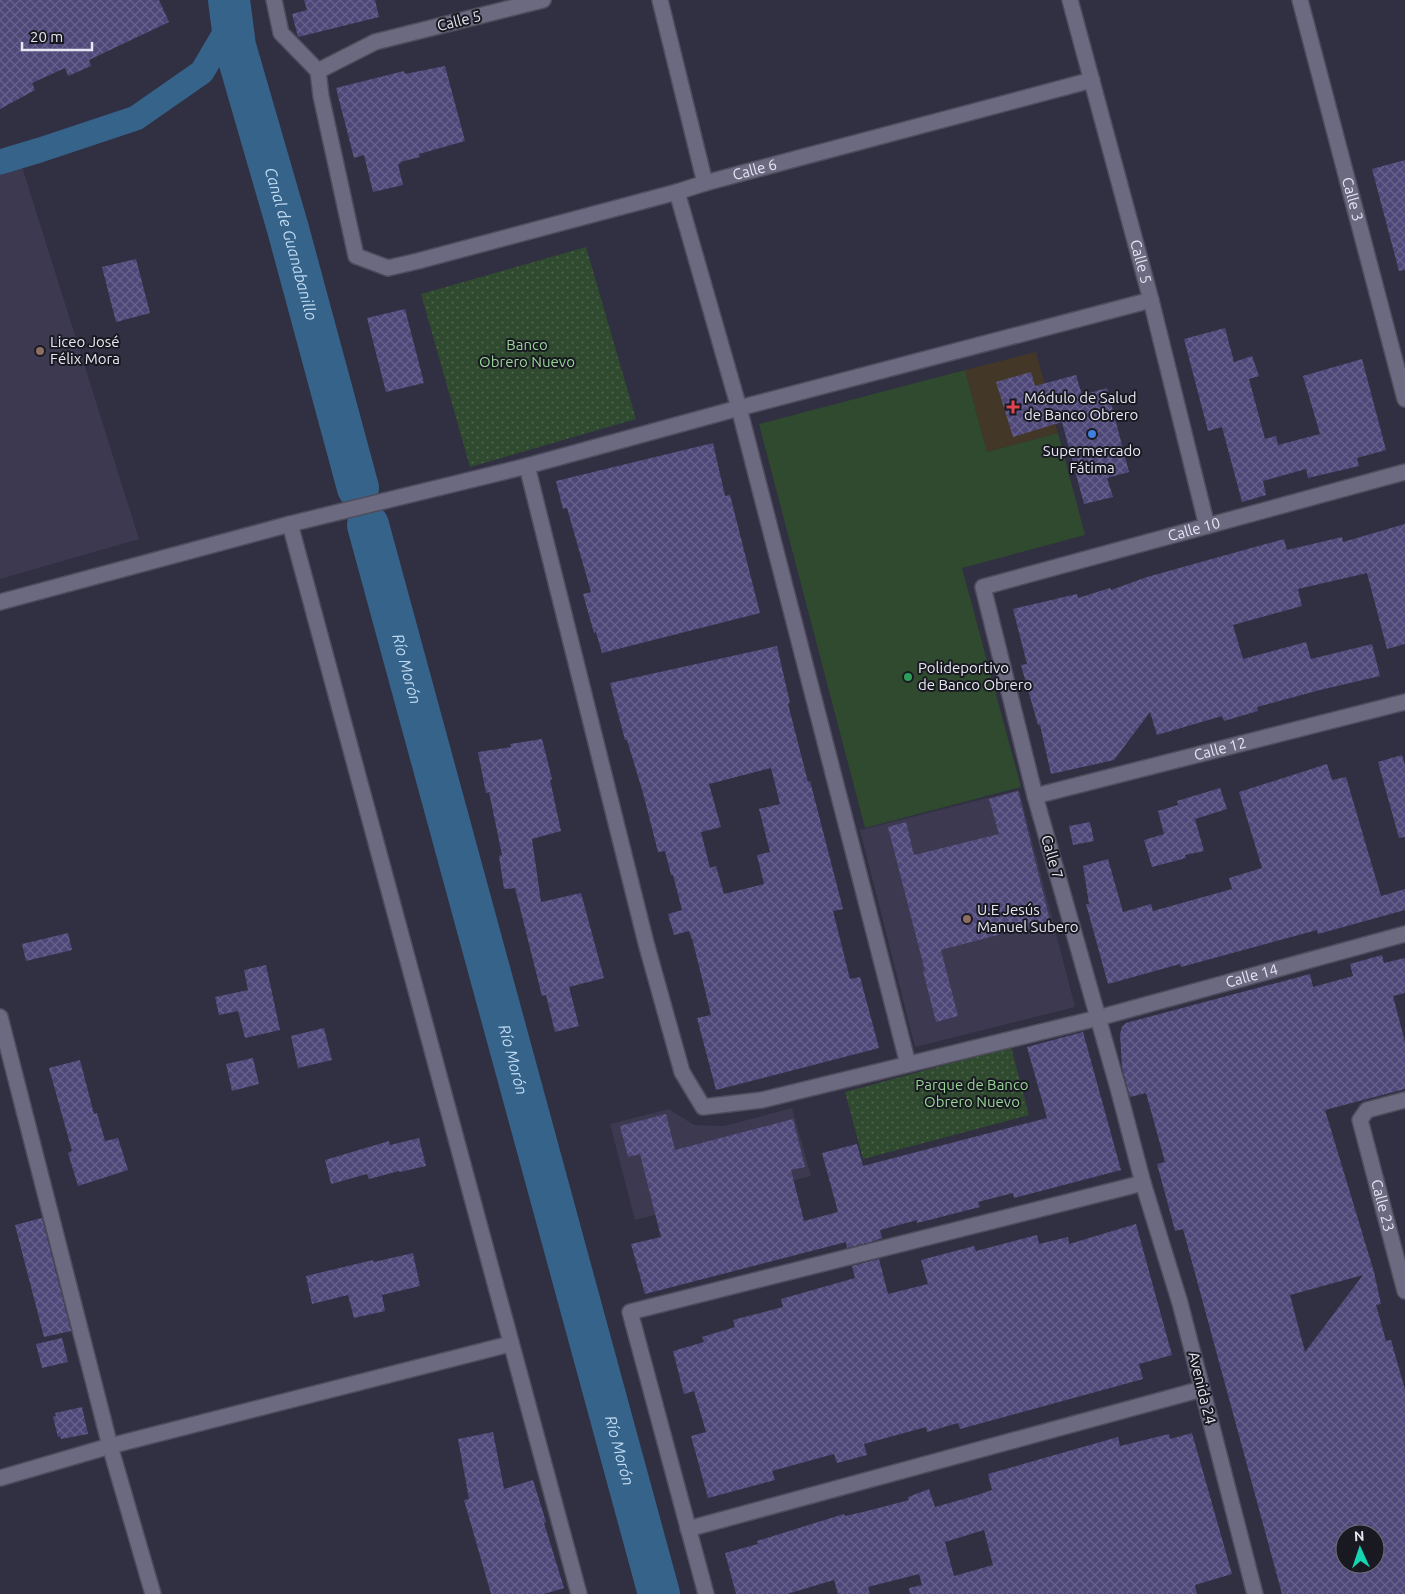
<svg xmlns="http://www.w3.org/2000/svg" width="1405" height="1594" viewBox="0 0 1405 1594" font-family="Ubuntu,sans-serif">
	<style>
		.built { fill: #3c3951 }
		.medical { fill: #433728 }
		.grass { fill: url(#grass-dots) }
		.garden { fill: #2f4a2e }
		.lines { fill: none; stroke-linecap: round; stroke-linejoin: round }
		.canal { stroke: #366389; stroke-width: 25 }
		.river { stroke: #366389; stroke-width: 42 }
		.building { fill: url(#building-cross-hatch); fill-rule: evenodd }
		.minor-casing { stroke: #4f4d5d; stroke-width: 18 }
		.minor { stroke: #6c6a80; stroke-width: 15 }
		.education-dot { fill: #8d6e63; stroke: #191921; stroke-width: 2 }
		.health-dot { fill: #e0444e; stroke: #191921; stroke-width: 2 }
		.shop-dot { fill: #3f7fe0; stroke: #191921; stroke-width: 2 }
		.leisure-dot { fill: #2e9e5b; stroke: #191921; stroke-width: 2 }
		.labels { text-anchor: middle; stroke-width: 4; stroke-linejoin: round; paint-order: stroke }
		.street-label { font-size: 15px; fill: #e7e6f3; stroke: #191921 }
		.poi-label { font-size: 15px; fill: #e7e6f3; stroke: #191921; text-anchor: start }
		.park-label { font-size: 15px; fill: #97d595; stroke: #191921 }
		.water-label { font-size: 16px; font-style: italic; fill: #c1dbf3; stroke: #191921 }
	</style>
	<defs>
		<pattern id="grass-dots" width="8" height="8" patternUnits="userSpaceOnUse" patternTransform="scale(1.25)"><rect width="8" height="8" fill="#2f4a2e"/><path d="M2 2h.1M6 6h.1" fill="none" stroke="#4d644d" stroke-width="1.8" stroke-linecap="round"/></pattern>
		<pattern id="building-cross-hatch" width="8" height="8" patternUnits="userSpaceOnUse" patternTransform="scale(1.25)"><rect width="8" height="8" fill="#4e4879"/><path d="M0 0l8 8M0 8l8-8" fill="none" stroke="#68628c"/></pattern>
	</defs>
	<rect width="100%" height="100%" fill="#312f42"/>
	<path class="built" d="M 19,157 L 139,539 L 0,579 L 0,162 Z
		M 1019,790 L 1075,1007 L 915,1047 L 860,830 Z
		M 792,1108 L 811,1176 L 635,1220 L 610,1124 L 669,1109 L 694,1125 L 724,1126 Z"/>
	<path class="medical" d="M 1036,352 L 1058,433 L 987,452 L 965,370 Z"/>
	<path class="grass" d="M 586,247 L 636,419 L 470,467 L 421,294 Z
		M 1011,1047 L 1029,1115 L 863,1159 L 845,1092 Z"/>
	<path class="garden" d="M 965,370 L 987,452 L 1058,433 L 1085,535 L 962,568 L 1021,787 L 865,828 L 759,424 Z"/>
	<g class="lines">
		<path class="canal" d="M 0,162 L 40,150 L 136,118 L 202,72 L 232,21"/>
		<g class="river">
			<path id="s1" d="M 229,0 L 235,46 L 288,229 L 358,488"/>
			<path id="s2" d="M 368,525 L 659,1594"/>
		</g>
	</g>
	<path class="building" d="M 0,0 L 159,0 L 169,22 L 89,60 L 91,66 L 68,76 L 65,68 L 32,83 L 35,90 L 0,109 Z
		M 304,0 L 375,0 L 379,17 L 298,37 L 292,14 L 307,10 Z
		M 445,66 L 465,141 L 419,154 L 420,157 L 400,162 L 401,164 L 398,164 L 403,185 L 373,192 L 364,155 L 354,158 L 336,88 L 404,71 L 405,74 Z
		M 1405,160 L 1405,270 L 1399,271 L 1372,169 Z
		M 136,259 L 150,313 L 116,322 L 102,267 Z
		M 405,309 L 424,383 L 386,392 L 367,318 Z
		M 1225,328 L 1234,362 L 1252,356 L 1259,376 L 1249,379 L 1265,439 L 1276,436 L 1278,445 L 1320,434 L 1303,376 L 1362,359 L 1386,450 L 1357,458 L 1359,466 L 1308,478 L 1306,469 L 1263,481 L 1266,495 L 1242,502 L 1222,427 L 1208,431 L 1184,339 Z
		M 1031,372 L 1035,386 L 1076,375 L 1082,395 L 1107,388 L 1129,472 L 1107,478 L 1113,497 L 1084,504 L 1062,422 L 1013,437 L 996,382 Z
		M 713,443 L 725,496 L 730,495 L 760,613 L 602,653 L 596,632 L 594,633 L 583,594 L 591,592 L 567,508 L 563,509 L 556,481 Z
		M 1405,524 L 1405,644 L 1387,649 L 1367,573 L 1298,589 L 1302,606 L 1233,625 L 1243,659 L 1306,642 L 1311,659 L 1372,644 L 1380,676 L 1320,690 L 1257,707 L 1258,711 L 1224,721 L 1222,716 L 1157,735 L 1150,712 L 1114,760 L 1051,774 L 1040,725 L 1038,725 L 1021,665 L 1027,664 L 1013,609 L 1077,594 L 1078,598 L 1110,588 L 1111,590 L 1147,577 L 1284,539 L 1287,550 L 1342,537 L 1343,542 Z
		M 777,646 L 790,703 L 788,704 L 808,782 L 810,781 L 843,909 L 833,911 L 850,979 L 860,977 L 879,1048 L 716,1090 L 697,1018 L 711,1015 L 693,942 L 689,931 L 674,935 L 668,914 L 682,910 L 673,875 L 671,875 L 665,851 L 658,852 L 643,793 L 627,740 L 625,740 L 610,683 ZM 771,768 L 780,804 L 759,809 L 770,852 L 757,855 L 764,884 L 724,894 L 716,866 L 710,868 L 701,832 L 721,827 L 709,784 Z
		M 542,739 L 552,779 L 550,780 L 561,831 L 532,839 L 541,902 L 581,893 L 604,978 L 569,987 L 579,1026 L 555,1032 L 546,995 L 542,996 L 515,888 L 504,889 L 499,856 L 502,855 L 489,792 L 486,793 L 478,752 L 511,747 L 510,744 Z
		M 1402,755 L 1405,765 L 1405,837 L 1399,838 L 1378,762 Z
		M 1327,764 L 1332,780 L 1346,777 L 1381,896 L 1405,889 L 1405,910 L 1318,934 L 1317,930 L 1181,967 L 1180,964 L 1108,984 L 1086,904 L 1089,904 L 1083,866 L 1108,859 L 1123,912 L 1151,904 L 1153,911 L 1232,889 L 1229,878 L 1262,868 L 1239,792 Z
		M 1220,788 L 1227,809 L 1195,819 L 1204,851 L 1185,855 L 1186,858 L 1152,867 L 1144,840 L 1164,834 L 1158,811 L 1178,805 L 1177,801 Z
		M 1018,791 L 1050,921 L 941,950 L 958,1016 L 936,1022 L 923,971 L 925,971 L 888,827 L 906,822 L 914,855 L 999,834 L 989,799 Z
		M 1090,822 L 1094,841 L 1073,845 L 1069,826 Z
		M 68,933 L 72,950 L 26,961 L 22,944 Z
		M 1382,955 L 1384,963 L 1405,958 L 1405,993 L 1393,996 L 1405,1042 L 1405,1089 L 1325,1110 L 1374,1272 L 1381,1304 L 1376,1305 L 1386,1341 L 1391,1340 L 1405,1390 L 1405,1594 L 1282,1594 L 1183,1229 L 1175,1231 L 1166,1197 L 1157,1164 L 1165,1162 L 1146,1093 L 1130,1097 L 1122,1067 L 1120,1034 L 1122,1027 L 1126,1023 L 1310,974 L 1313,987 L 1353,976 L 1350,964 ZM 1363,1275 L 1305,1352 L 1290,1295 ZM 1345,1534 L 1375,1534 L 1375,1564 L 1345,1564 Z
		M 266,965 L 280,1030 L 245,1038 L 238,1011 L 219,1015 L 215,997 L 248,990 L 244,970 Z
		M 324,1028 L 332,1060 L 298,1068 L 291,1036 Z
		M 1083,1032 L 1121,1170 L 1014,1198 L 1013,1193 L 978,1202 L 980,1207 L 917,1223 L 917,1220 L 880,1230 L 882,1238 L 874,1241 L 847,1248 L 846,1242 L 645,1294 L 631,1244 L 661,1237 L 640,1154 L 628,1157 L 620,1126 L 666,1114 L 675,1150 L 793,1119 L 805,1167 L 791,1170 L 804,1221 L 838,1212 L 822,1153 L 857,1144 L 863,1166 L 1047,1118 L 1027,1047 Z
		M 253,1058 L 259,1084 L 232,1091 L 226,1064 Z
		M 80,1060 L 94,1114 L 97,1113 L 105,1141 L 118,1138 L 128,1170 L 78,1186 L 68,1153 L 72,1151 L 49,1068 Z
		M 419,1138 L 426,1166 L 400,1172 L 399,1171 L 369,1179 L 367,1174 L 331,1184 L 325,1160 L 389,1141 L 390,1145 Z
		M 42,1218 L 71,1331 L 44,1337 L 15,1225 Z
		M 1136,1224 L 1172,1355 L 1139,1364 L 1143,1379 L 960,1429 L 958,1423 L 927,1432 L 926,1427 L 864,1444 L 867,1455 L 837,1463 L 834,1454 L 772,1471 L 775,1480 L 708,1498 L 691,1436 L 706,1432 L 694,1391 L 684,1394 L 673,1351 L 704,1342 L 702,1337 L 735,1327 L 733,1320 L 783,1307 L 781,1299 L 855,1278 L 852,1266 L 879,1259 L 888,1294 L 928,1284 L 921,1260 L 974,1246 L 976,1251 L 1037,1235 L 1039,1244 L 1068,1237 L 1069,1244 Z
		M 413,1253 L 420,1286 L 382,1295 L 385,1311 L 354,1318 L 348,1295 L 312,1304 L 306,1276 L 373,1260 L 374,1262 Z
		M 62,1338 L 68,1362 L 42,1368 L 36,1344 Z
		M 82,1407 L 88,1434 L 61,1439 L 60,1436 L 58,1437 L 53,1417 L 56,1416 L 55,1413 Z
		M 493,1432 L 504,1489 L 533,1480 L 546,1522 L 544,1523 L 564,1588 L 544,1594 L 491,1594 L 464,1500 L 469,1499 L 458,1439 Z
		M 1192,1433 L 1232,1574 L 1195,1585 L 1197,1594 L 910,1594 L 909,1588 L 922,1585 L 919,1574 L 868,1587 L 870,1594 L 838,1594 L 834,1580 L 787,1594 L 736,1594 L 725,1553 L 758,1544 L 757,1541 L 844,1514 L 845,1516 L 867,1511 L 909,1500 L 908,1497 L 929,1489 L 935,1507 L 974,1496 L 992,1490 L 988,1474 L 1118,1437 L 1120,1446 L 1169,1434 L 1170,1439 ZM 984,1530 L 993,1565 L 954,1576 L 945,1542 Z"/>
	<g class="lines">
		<g class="minor-casing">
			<g id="minor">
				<path d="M 274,0 L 281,33 L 318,71"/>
				<path id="s3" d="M 543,0 L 375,42 L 318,71 L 321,96 L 356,256 L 388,268 L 418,261 L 677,192 L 705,183 L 1092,80"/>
				<path d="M 660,0 L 705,183"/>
				<path id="s4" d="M 1070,0 L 1151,300 L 1207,526"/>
				<path id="s5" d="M 1300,0 L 1405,399"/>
				<path d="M 677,192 L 739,408 L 908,1064"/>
				<path id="s6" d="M 527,466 L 646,943 L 682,1072 L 703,1107 L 762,1100 L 1098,1018 L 1405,934"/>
				<path d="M 290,524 L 579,1594"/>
				<path d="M 0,602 L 290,524 L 527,466 L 739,408 L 1151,300"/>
				<path id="s7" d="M 1035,796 L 1405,702"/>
				<path d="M 0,1017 L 110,1446 L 153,1594"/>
				<path id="s8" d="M 1405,1100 L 1367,1110 L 1360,1120 L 1405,1291"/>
				<path d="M 0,1478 L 110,1446 L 510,1344"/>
				<path d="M 688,1529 L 1202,1389"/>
				<path d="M 706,1594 L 630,1312 L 1143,1183"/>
				<path id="s9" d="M 1255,1594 L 1180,1303 L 1143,1183 L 1118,1088 L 1035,796 L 983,587 L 1405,472"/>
			</g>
		</g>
		<use href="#minor" class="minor"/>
	</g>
	<g class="education-dot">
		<circle cx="40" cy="351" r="5"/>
		<circle cx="967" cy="919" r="5"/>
	</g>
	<path class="health-dot" d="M1010.5 399.5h5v5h5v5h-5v5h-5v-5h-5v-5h5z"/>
	<circle class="shop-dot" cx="1092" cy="434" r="5"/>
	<circle class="leisure-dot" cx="908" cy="677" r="5"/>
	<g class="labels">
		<g class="street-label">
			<text transform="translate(459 21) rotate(-14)" y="5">Calle 5</text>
			<text dy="5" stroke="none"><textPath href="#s3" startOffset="840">Calle 6</textPath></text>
			<text dy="5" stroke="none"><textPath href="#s5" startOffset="206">Calle 3</textPath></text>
			<text dy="5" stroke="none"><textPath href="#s4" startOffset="271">Calle 5</textPath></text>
			<text dy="5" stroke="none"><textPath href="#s9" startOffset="1262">Calle 10</textPath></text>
			<text dy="5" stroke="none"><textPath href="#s7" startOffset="191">Calle 12</textPath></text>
			<text transform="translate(1052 857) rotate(74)" y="5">Calle 7</text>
			<text dy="5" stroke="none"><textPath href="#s6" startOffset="1231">Calle 14</textPath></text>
			<text dy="5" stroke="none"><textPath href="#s8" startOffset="140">Calle 23</textPath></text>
			<text transform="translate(1202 1388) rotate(76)" y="5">Avenida 24</text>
		</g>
		<g class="poi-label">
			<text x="50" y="347">Liceo José<tspan x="50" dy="17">Félix Mora</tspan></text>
			<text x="1024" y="403">Módulo de Salud<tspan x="1024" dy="17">de Banco Obrero</tspan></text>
			<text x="1092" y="456" text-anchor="middle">Supermercado<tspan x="1092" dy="17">Fátima</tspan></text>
			<text x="918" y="673">Polideportivo<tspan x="918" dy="17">de Banco Obrero</tspan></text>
			<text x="977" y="915">U.E Jesús<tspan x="977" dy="17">Manuel Subero</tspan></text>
		</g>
		<g class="park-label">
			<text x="527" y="350">Banco<tspan x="527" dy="17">Obrero Nuevo</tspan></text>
			<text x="972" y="1090">Parque de Banco<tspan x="972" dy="17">Obrero Nuevo</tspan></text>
		</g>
		<g class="water-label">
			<text dy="6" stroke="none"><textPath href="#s1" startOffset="252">Canal de Guanabanillo</textPath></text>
			<text dy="6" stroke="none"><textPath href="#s2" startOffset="149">Río Morón</textPath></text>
			<text dy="6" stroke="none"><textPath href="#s2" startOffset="554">Río Morón</textPath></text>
			<text dy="6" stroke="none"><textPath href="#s2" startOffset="959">Río Morón</textPath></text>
		</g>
	</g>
	<g transform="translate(1360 1549) rotate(357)"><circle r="24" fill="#191921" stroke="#6b6b75"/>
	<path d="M0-4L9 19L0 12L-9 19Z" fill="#15d5b3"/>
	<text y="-8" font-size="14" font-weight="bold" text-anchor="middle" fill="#e7e6f3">N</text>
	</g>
	<path d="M22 42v8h70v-8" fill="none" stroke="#e7e6f3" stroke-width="2.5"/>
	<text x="30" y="42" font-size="15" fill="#e7e6f3" stroke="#191921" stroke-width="4" paint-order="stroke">20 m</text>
</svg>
